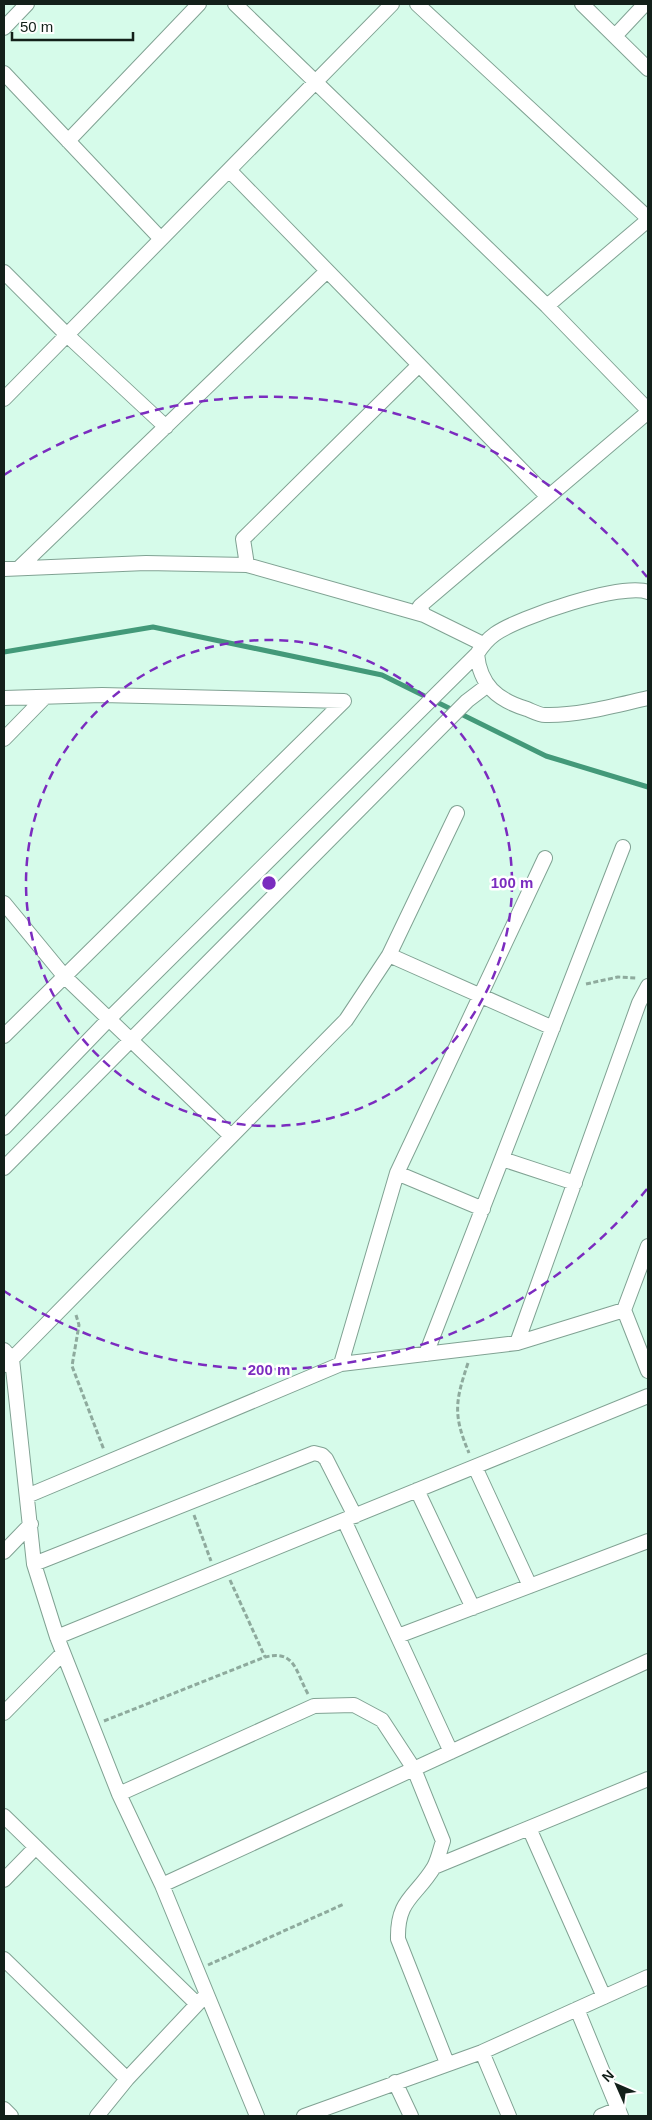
<svg xmlns="http://www.w3.org/2000/svg" width="652" height="2120" viewBox="0 0 652 2120" font-family="Helvetica,sans-serif">
	<style>
		.lines { fill: none; stroke-linecap: round; stroke-linejoin: round }
		.stream { stroke: #439979; stroke-width: 5 }
		.street-casing { stroke: #80a293; stroke-width: 16 }
		.path { stroke: #8eaa9d; stroke-width: 3; stroke-dasharray: 5 2.5; stroke-linecap: butt }
		.street { stroke: #fff; stroke-width: 14 }
		.ring { fill: none; stroke: #7b2cbf; stroke-width: 2.5; stroke-dasharray: 9 6 }
		.centre { fill: #7b2cbf; stroke: #fff; stroke-width: 2.5 }
		.ring-label { font-size: 15px; text-anchor: middle; font-weight: bold; fill: #7b2cbf; stroke: #fff; stroke-width: 5; stroke-linejoin: round; paint-order: stroke }
	</style>
	<rect width="100%" height="100%" fill="#d6fbea"/>
	<g class="lines">
		<path class="stream" d="M 4,652 L 153,627 L 382,675 L 546,756 L 648,787"/>
		<g class="street-casing">
			<path id="street" d="M 235,4 L 547,306 L 648,410
				M 417,4 L 648,218
				M 582,4 L 648,69
				M 4,28 L 27,4
				M 615,36 L 645,4
				M 4,73 L 161,239
				M 68,141 L 199,4
				M 229,170 L 548,497
				M 4,272 L 67,335 L 166,427
				M 547,306 L 648,220
				M 4,399 L 392,4
				M 247,565 L 243,539 L 419,365
				M 20,567 L 327,271
				M 4,569 L 146,563 L 247,565 L 424,615
				M 648,592 C 623,582 519,617 495,634 C 488,639 482,646 477,654 C 480,685 497,700 527,709 C 532,711 539,715 545,715 C 578,716 617,705 648,698
				M 483,644 L 424,615 L 420,606 L 648,412
				M 4,698 L 102,695 L 344,701
				M 4,739 L 45,697
				M 4,903 L 65,977 L 231,1136
				M 389,955 L 553,1028
				M 4,1036 L 344,701
				M 4,1128 L 109,1019 L 477,654
				M 502,1159 L 575,1183
				M 4,1168 L 467,701 L 488,685
				M 397,1173 L 483,1209
				M 648,1246 L 624,1310 L 648,1371
				M 517,1343 L 639,1003 L 648,986
				M 4,1350 L 12,1359 L 34,1564 L 57,1637 L 119,1794 L 162,1885 L 257,2116
				M 426,1354 L 623,847
				M 341,1364 L 397,1173 L 545,858
				M 6,1365 L 346,1020 L 389,955 L 457,813
				M 475,1467 L 530,1586
				M 417,1490 L 473,1608
				M 27,1496 L 341,1364 L 517,1343 L 624,1310
				M 344,1520 L 451,1752
				M 4,1552 L 31,1524
				M 34,1564 L 314,1453 L 322,1455 L 326,1459 L 355,1516
				M 398,1636 L 648,1541
				M 57,1637 L 648,1396
				M 4,1713 L 63,1653
				M 119,1794 L 314,1706 L 354,1705 L 382,1720 L 414,1769 L 443,1841 C 440,1850 438,1860 434,1867 C 416,1897 397,1899 398,1939 L 447,2063
				M 4,1816 L 197,2004
				M 529,1828 L 604,1997
				M 434,1867 L 648,1779
				M 4,1880 L 36,1847
				M 162,1885 L 648,1661
				M 4,1959 L 127,2079
				M 577,2009 L 621,2116
				M 482,2052 L 509,2116
				M 395,2082 L 411,2116
				M 4,2109 L 11,2116
				M 97,2116 L 127,2079 L 202,1999
				M 304,2116 L 482,2052 L 648,1977
				M 601,2116 L 618,2109"/>
		</g>
		<path class="path" d="M 586,984 L 618,977 L 636,978
			M 76,1315 L 79,1325 L 72,1366 L 104,1450
			M 468,1363 C 455,1402 453,1415 469,1453
			M 194,1515 L 211,1561
			M 230,1580 L 265,1657
			M 104,1721 L 265,1657 C 295,1650 295,1670 308,1694
			M 208,1965 L 344,1904"/>
		<use href="#street" class="street"/>
	</g>
	<g class="ring">
		<circle cx="269" cy="883" r="243"/>
		<path d="M647 1189A487 487 0 0 1 4 1291M4 475A487 487 0 0 1 647 577"/>
	</g>
	<circle cx="269" cy="883" r="8" class="centre"/>
	<g class="ring-label">
		<text x="512" y="888">100 m</text>
		<text x="269" y="1375">200 m</text>
	</g>
	<rect width="652" height="2120" fill="none" stroke="#13201a" stroke-width="10"/>
	<g transform="translate(617 2085) rotate(315)" stroke="#ffffff" stroke-width="4" paint-order="stroke">
	<path d="M0-4L9 19L0 12L-9 19Z" fill="#13201a"/>
	<text y="-8" font-size="14" font-weight="bold" text-anchor="middle" fill="#13201a">N</text>
	</g>
	<path d="M12 32v8h121v-8" fill="none" stroke="#13201a" stroke-width="2.5"/>
	<text x="20" y="32" font-size="15" fill="#13201a" stroke="#ffffff" stroke-width="4" paint-order="stroke">50 m</text>
</svg>
